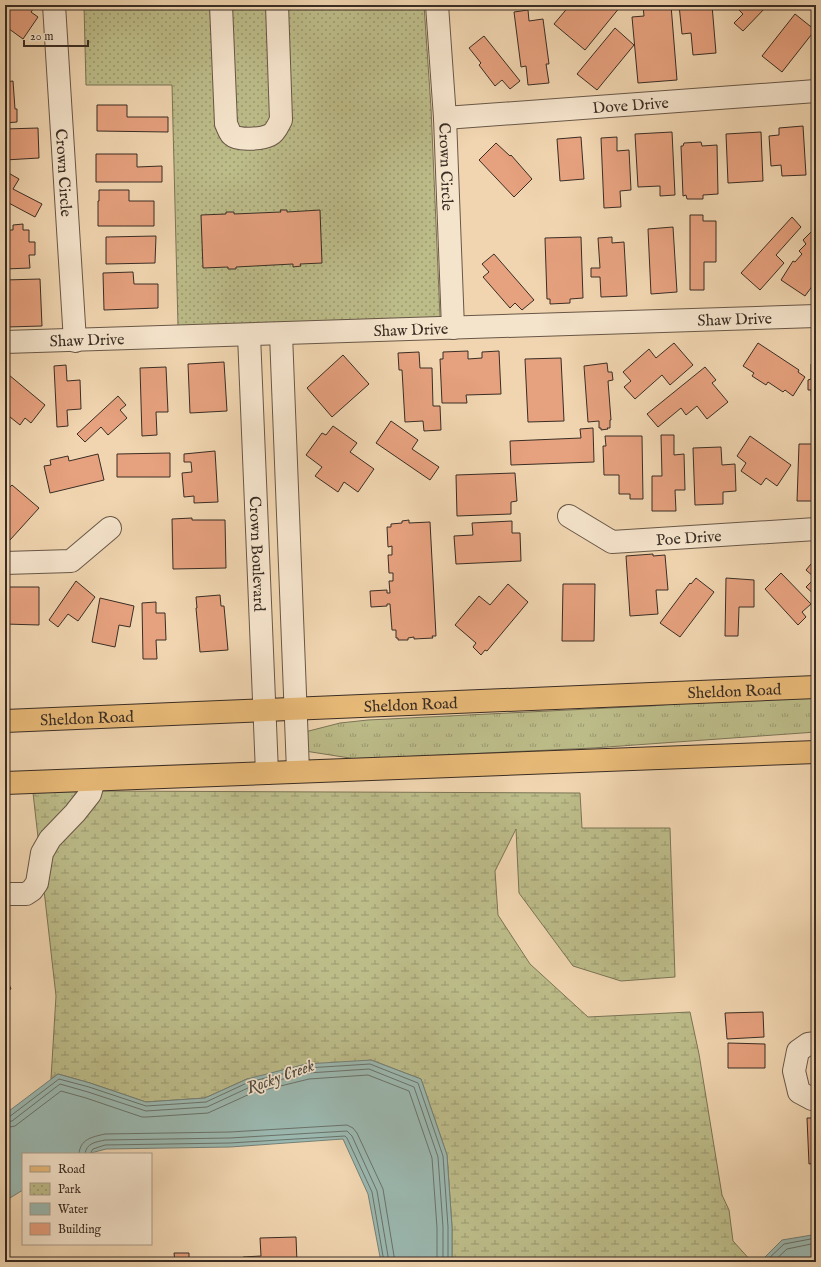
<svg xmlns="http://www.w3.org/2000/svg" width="821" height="1267" viewBox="0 0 821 1267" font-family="'IM FELL English',serif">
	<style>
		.grass { fill: url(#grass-tufts); stroke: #7b7456 }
		.wetland { fill: url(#wetland-marsh); stroke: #7b7456 }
		.park { fill: url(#park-dots); stroke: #7b7456 }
		.water { fill: #9bb8b0; stroke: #748078 }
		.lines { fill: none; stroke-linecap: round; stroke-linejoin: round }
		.shore { stroke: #6a726a; stroke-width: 1 }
		.building { fill: #e6a17e; stroke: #3a2d24 }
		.minor-casing { stroke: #685747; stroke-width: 24 }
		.major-casing { stroke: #3a2d24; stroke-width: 24 }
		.minor { stroke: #f5e4cc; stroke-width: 22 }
		.major { stroke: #e8ba78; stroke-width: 22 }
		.labels { text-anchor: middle; stroke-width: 3.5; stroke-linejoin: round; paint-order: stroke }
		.street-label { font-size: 16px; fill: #3a2d24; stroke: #f5e4cc }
		.water-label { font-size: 17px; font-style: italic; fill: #4d4940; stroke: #f5e4cc }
	</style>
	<defs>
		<pattern id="grass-tufts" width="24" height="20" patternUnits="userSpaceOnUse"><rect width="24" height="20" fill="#bcbc89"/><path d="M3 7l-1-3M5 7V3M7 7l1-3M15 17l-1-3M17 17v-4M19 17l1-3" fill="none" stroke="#9a9970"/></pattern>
		<pattern id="wetland-marsh" width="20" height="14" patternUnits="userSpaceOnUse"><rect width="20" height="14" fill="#bcbc89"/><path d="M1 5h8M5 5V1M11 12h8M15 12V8" fill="none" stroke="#9a9970"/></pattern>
		<pattern id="park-dots" width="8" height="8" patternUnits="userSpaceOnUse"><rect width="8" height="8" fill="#bcbc89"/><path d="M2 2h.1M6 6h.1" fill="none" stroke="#9a9970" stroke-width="1.8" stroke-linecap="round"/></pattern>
	</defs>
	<rect width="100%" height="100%" fill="#f0d5b0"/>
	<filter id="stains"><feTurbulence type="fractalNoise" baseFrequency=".005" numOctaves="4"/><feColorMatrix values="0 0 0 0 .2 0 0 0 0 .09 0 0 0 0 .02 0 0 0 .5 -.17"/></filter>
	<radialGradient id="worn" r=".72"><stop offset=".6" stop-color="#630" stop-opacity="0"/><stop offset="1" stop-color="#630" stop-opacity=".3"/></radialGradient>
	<path class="grass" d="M 816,693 L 816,732 L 593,748 L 356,759 L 305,751 L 297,734 L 340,723 L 368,720 L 649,706 L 756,697 Z"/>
	<path class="wetland" d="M 92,791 L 580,793 L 582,828 L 670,828 L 675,977 L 621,981 L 573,966 L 519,893 L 516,829 L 495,871 L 498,915 L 530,964 L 588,1017 L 690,1012 L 699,1054 L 722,1195 L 729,1210 L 733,1241 L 752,1262 L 452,1262 L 452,1227 L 447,1155 L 421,1079 L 371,1060 L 247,1079 L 205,1098 L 146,1102 L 90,1083 L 58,1074 L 51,1079 L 56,996 L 33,793 Z"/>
	<path class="park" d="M 84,5 L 424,5 L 431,108 L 440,317 L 178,326 L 172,85 L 86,85 Z"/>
	<path class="water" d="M 371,1060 L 421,1079 L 447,1155 L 452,1227 L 452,1262 L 381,1262 L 368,1194 L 343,1139 L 230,1147 L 106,1149 L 87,1154 L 23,1154 L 23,1190 L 5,1201 L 5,1114 L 58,1074 L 90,1083 L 146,1102 L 205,1098 L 247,1079 L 306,1064 Z
		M 816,1233 L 816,1262 L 760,1262 L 782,1240 L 812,1235 Z"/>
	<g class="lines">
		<path class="shore" d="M 5,1117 L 9,1117 L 59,1079 L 89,1087 L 146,1106 L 206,1102 L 249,1082 L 307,1068 L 370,1064 L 418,1083 L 443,1156 L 448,1227 L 448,1262
			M 5,1122 L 12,1121 L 60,1084 L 88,1092 L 146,1111 L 207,1107 L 250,1087 L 308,1073 L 369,1069 L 414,1087 L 438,1157 L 443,1227 L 443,1262
			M 5,1128 L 15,1126 L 61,1091 L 86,1098 L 142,1117 L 147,1117 L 208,1113 L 252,1093 L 309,1079 L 368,1075 L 409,1091 L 432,1158 L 437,1228 L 437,1262
			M 79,1154 C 80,1139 92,1137 105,1134 L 230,1132 L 347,1125 L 353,1128 L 357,1133 L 383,1189 L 395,1262
			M 85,1154 C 86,1143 96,1142 105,1140 L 230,1138 L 347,1131 L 352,1136 L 377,1191 L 389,1262
			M 90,1154 L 93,1149 L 105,1145 L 230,1143 L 345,1136 L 347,1138 L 372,1192 L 384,1262
			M 765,1262 L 784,1244 L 816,1238
			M 773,1262 L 787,1249 L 816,1243"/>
	</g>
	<path class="building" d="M 5,5 L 36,5 L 31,12 L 38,17 L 23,39 L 5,26 Z
		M 570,5 L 617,5 L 620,7 L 585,50 L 554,24 Z
		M 671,5 L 677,80 L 638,83 L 632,17 L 644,16 L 643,6 Z
		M 679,5 L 712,5 L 716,53 L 693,55 L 691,33 L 682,34 Z
		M 738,5 L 768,5 L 743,31 L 734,23 L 743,14 L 736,7 Z
		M 528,10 L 529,21 L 543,19 L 549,64 L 546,64 L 549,83 L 528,85 L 526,66 L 521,67 L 514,12 Z
		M 795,14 L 815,30 L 782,72 L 762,56 Z
		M 615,28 L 634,45 L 597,90 L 577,74 Z
		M 484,36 L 520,81 L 510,89 L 502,80 L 495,86 L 479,65 L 481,63 L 469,48 Z
		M 13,81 L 15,109 L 17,109 L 17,122 L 5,123 L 5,82 Z
		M 97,105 L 127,105 L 127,117 L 168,117 L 168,132 L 97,131 Z
		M 803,126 L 806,175 L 782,176 L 781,165 L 771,166 L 769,136 L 779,135 L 779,128 Z
		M 38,128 L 39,158 L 5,160 L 5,129 Z
		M 672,132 L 675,195 L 660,196 L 660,186 L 638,187 L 635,134 Z
		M 761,132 L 763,181 L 728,183 L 726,134 Z
		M 581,137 L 584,179 L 560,181 L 557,139 Z
		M 617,137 L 617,151 L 629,150 L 631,190 L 620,191 L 621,207 L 604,208 L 601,138 Z
		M 701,142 L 702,146 L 717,145 L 718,194 L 703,195 L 703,199 L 687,199 L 686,195 L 683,196 L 681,146 L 683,146 L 684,143 Z
		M 496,143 L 510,156 L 511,155 L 532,179 L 514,197 L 479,160 Z
		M 96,154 L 137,154 L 137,167 L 162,166 L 162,182 L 96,182 Z
		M 5,171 L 19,179 L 13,189 L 42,204 L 35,217 L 5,201 Z
		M 99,190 L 129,190 L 129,201 L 154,201 L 154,226 L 98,226 L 98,201 L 99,201 Z
		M 280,210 L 287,210 L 287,212 L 320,210 L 322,263 L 300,264 L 301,266 L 293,267 L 293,264 L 236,267 L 236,269 L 228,269 L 228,267 L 203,268 L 201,215 L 226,214 L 226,212 L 234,212 L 234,214 L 281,212 Z
		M 690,215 L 703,215 L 703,221 L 716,221 L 716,262 L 704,262 L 704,290 L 690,290 Z
		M 792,217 L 801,227 L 776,255 L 784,263 L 760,290 L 741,273 Z
		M 23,224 L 23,230 L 29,230 L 29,242 L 35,242 L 35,255 L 29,255 L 30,268 L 5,269 L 5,230 L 13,230 L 13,225 Z
		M 673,227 L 677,292 L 651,294 L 648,229 Z
		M 811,232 L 816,236 L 816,281 L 805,296 L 781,280 L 793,261 L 795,262 L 802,254 L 799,251 L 806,244 L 803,240 Z
		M 156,236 L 155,263 L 106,264 L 106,237 Z
		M 581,237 L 583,298 L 570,299 L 570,303 L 550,304 L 550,299 L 547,299 L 545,238 Z
		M 612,237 L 612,243 L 624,242 L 627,296 L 601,297 L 600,277 L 591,277 L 591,268 L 600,268 L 598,238 Z
		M 494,254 L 534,300 L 522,310 L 515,303 L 510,308 L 483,277 L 489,272 L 482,264 Z
		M 133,272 L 134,284 L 158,284 L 158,308 L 104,310 L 103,273 Z
		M 40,279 L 42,326 L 7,327 L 5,280 Z
		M 674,343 L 693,365 L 670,385 L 662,375 L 635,399 L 624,387 L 631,381 L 623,372 L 649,349 L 656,358 Z
		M 758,343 L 799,370 L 798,372 L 805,377 L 793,396 L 785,390 L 783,392 L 768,382 L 766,385 L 752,376 L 754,373 L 743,366 Z
		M 468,351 L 468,359 L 482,358 L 482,352 L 499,351 L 501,394 L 466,395 L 467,403 L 442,403 L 440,359 L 443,359 L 443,352 Z
		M 419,352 L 420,368 L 432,368 L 433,406 L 440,406 L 441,430 L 424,431 L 423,421 L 405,422 L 402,370 L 399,370 L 398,353 Z
		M 343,355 L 369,384 L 332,417 L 307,388 Z
		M 561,358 L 564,421 L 528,422 L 525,359 Z
		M 224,362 L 227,411 L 190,413 L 188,364 Z
		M 607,363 L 608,372 L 612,372 L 613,380 L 608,381 L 611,420 L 610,420 L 610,428 L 607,428 L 608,429 L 601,430 L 601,428 L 599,428 L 599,421 L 588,422 L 584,366 Z
		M 816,363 L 816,421 L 812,421 L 811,390 L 808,390 L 808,380 L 811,379 L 811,364 Z
		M 66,365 L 67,381 L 80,380 L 81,409 L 67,410 L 68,426 L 57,427 L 54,366 Z
		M 166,367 L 168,412 L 156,412 L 157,435 L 142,436 L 140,368 Z
		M 705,367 L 716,380 L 712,383 L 728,402 L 707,419 L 697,406 L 686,415 L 681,408 L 658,427 L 647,414 Z
		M 9,375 L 45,405 L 31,423 L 25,418 L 20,425 L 5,413 L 5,380 Z
		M 118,396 L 126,405 L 120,410 L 127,418 L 108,435 L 101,427 L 85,442 L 77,434 Z
		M 391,421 L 418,440 L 412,449 L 439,467 L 430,480 L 376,443 Z
		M 333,426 L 357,443 L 350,452 L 374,469 L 358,492 L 344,482 L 338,492 L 315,476 L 322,467 L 306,455 L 322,433 L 326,435 Z
		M 593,428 L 594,462 L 511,465 L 510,441 L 581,438 L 580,429 Z
		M 661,435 L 674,435 L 674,455 L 684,454 L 685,490 L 675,490 L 676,511 L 652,511 L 652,476 L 662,476 Z
		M 605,436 L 642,436 L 643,499 L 630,499 L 630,494 L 619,494 L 619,475 L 604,475 L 603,446 L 606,446 Z
		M 750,436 L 791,465 L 777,486 L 766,478 L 761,485 L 741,471 L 746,463 L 737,456 Z
		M 799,444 L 816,444 L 816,501 L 797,501 Z
		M 721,447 L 722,465 L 735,464 L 736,491 L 723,492 L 723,504 L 695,505 L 693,448 Z
		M 215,451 L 218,502 L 194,503 L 194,496 L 184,497 L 182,473 L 192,472 L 191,462 L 184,462 L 184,454 Z
		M 170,453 L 170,477 L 117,477 L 117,454 Z
		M 98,454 L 104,480 L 50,493 L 44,466 L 51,465 L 50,460 L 68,456 L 69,461 Z
		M 515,473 L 517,501 L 511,502 L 511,514 L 457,516 L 456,475 Z
		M 12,485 L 39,508 L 10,540 L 5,536 L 5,492 Z
		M 192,518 L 192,520 L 225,520 L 226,568 L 173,569 L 172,519 Z
		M 409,520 L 409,523 L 430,522 L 436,636 L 432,636 L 433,638 L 414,639 L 414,637 L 408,638 L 408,640 L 398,640 L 398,638 L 396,638 L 396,630 L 392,630 L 390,604 L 387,604 L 387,606 L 371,607 L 370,591 L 387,590 L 387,593 L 390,593 L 389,581 L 393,581 L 393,573 L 389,573 L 388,555 L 392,555 L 392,546 L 388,547 L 387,527 L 391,527 L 391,524 L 402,523 L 402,521 Z
		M 512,521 L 512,533 L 520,533 L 521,561 L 456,564 L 454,536 L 473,535 L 472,523 Z
		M 653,554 L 653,556 L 665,555 L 668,590 L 656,590 L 658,614 L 630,616 L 626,556 Z
		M 816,558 L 816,596 L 806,587 L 815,578 L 806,570 Z
		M 781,573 L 811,604 L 802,612 L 806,617 L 798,625 L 765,589 Z
		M 696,578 L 714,592 L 680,637 L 660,623 L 690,583 L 691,584 Z
		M 726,578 L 754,580 L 754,607 L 739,607 L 738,636 L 725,636 Z
		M 76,581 L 95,597 L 78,621 L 68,614 L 58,627 L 49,620 Z
		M 508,584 L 528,602 L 487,651 L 485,650 L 481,655 L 473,647 L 476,643 L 455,625 L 479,596 L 490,605 Z
		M 563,584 L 595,584 L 594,641 L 562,641 Z
		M 5,587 L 39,587 L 39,625 L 5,624 Z
		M 220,595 L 221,606 L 224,606 L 228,650 L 200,652 L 196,608 L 197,608 L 196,597 Z
		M 100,598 L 134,606 L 130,627 L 119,625 L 115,647 L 92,642 Z
		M 156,602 L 156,613 L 165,613 L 166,640 L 156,640 L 157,659 L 143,659 L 142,603 Z
		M 5,975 L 11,989 L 5,991 Z
		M 763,1012 L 764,1037 L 727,1039 L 725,1013 Z
		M 728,1043 L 765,1044 L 765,1068 L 728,1068 Z
		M 807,1118 L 816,1118 L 816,1163 L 809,1164 Z
		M 296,1237 L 297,1262 L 244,1262 L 243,1257 L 261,1256 L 260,1238 Z
		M 174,1253 L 189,1253 L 189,1262 L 175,1262 Z"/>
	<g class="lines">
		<g class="minor-casing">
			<g id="minor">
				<path id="s1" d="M 54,5 L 75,341"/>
				<path d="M 221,5 L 226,124 C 228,127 229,133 232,135 C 238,141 262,139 270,135 C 276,132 278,125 281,120 L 277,5"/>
				<path id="s2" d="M 437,5 L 445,118 L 453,328"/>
				<path id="s3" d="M 445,118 L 816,91"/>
				<path d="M 281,334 L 298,771"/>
				<path id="s4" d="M 249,335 L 267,773"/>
				<path id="s5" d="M 5,342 L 816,316"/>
				<path id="s6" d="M 569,516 L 612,542 L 816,529"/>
				<path d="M 5,563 L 71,561 L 110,528"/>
				<path d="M 5,894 L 26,894 L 32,890 L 37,883 L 42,853 L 50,839 L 75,813 L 90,794 L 94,780"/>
				<path d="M 816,1043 L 808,1044 L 798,1051 L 794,1071 L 799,1092 L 812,1099 L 816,1099"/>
			</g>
		</g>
		<g class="major-casing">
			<g id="major">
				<path id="s7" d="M 5,721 L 816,687"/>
				<path d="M 5,783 L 816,752"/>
			</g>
		</g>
		<use href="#minor" class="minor"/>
		<use href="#major" class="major"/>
	</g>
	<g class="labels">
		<g class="street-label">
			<text dy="6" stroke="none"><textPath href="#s3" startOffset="186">Dove Drive</textPath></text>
			<text dy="6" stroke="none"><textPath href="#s2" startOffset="162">Crown Circle</textPath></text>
			<text dy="6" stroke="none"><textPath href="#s1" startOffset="168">Crown Circle</textPath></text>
			<text dy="6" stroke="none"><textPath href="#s5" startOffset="730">Shaw Drive</textPath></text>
			<text dy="6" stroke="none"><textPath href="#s5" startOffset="406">Shaw Drive</textPath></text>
			<text dy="6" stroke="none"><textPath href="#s5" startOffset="82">Shaw Drive</textPath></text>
			<text dy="6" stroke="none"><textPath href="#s6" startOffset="127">Poe Drive</textPath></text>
			<text dy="6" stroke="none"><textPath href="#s4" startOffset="219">Crown Boulevard</textPath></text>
			<text dy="6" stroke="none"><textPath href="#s7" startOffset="730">Sheldon Road</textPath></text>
			<text dy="6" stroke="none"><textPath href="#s7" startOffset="406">Sheldon Road</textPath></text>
			<text dy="6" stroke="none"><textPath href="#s7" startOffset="82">Sheldon Road</textPath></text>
		</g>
		<g class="water-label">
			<text transform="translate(280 1076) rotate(-20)" y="6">Rocky Creek</text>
		</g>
	</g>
	<rect width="821" height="1267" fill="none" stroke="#f0d5b0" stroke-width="20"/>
	<rect x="6" y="6" width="809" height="1255" fill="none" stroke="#3a2d24" stroke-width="2"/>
	<rect x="10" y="10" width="801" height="1247" fill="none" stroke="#3a2d24"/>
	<rect x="22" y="1153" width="130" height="92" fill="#f5e4cc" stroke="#aa9b89"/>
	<rect x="30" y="1166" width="20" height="6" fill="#e8ba78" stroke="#aa9b89"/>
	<text x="58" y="1173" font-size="12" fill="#3a2d24">Road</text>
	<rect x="30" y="1183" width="20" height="12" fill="url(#park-dots)" stroke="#aa9b89"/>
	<text x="58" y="1193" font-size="12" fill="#3a2d24">Park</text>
	<rect x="30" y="1203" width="20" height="12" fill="#9bb8b0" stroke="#aa9b89"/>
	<text x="58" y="1213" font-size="12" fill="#3a2d24">Water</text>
	<rect x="30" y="1223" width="20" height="12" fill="#e6a17e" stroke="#aa9b89"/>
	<text x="58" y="1233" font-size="12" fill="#3a2d24">Building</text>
	<path d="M24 40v6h64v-6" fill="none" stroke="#3a2d24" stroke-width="2"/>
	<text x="30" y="40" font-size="12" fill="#3a2d24" stroke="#f5e4cc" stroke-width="3" paint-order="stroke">20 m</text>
	<rect width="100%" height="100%" filter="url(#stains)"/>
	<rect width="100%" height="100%" fill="url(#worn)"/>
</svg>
